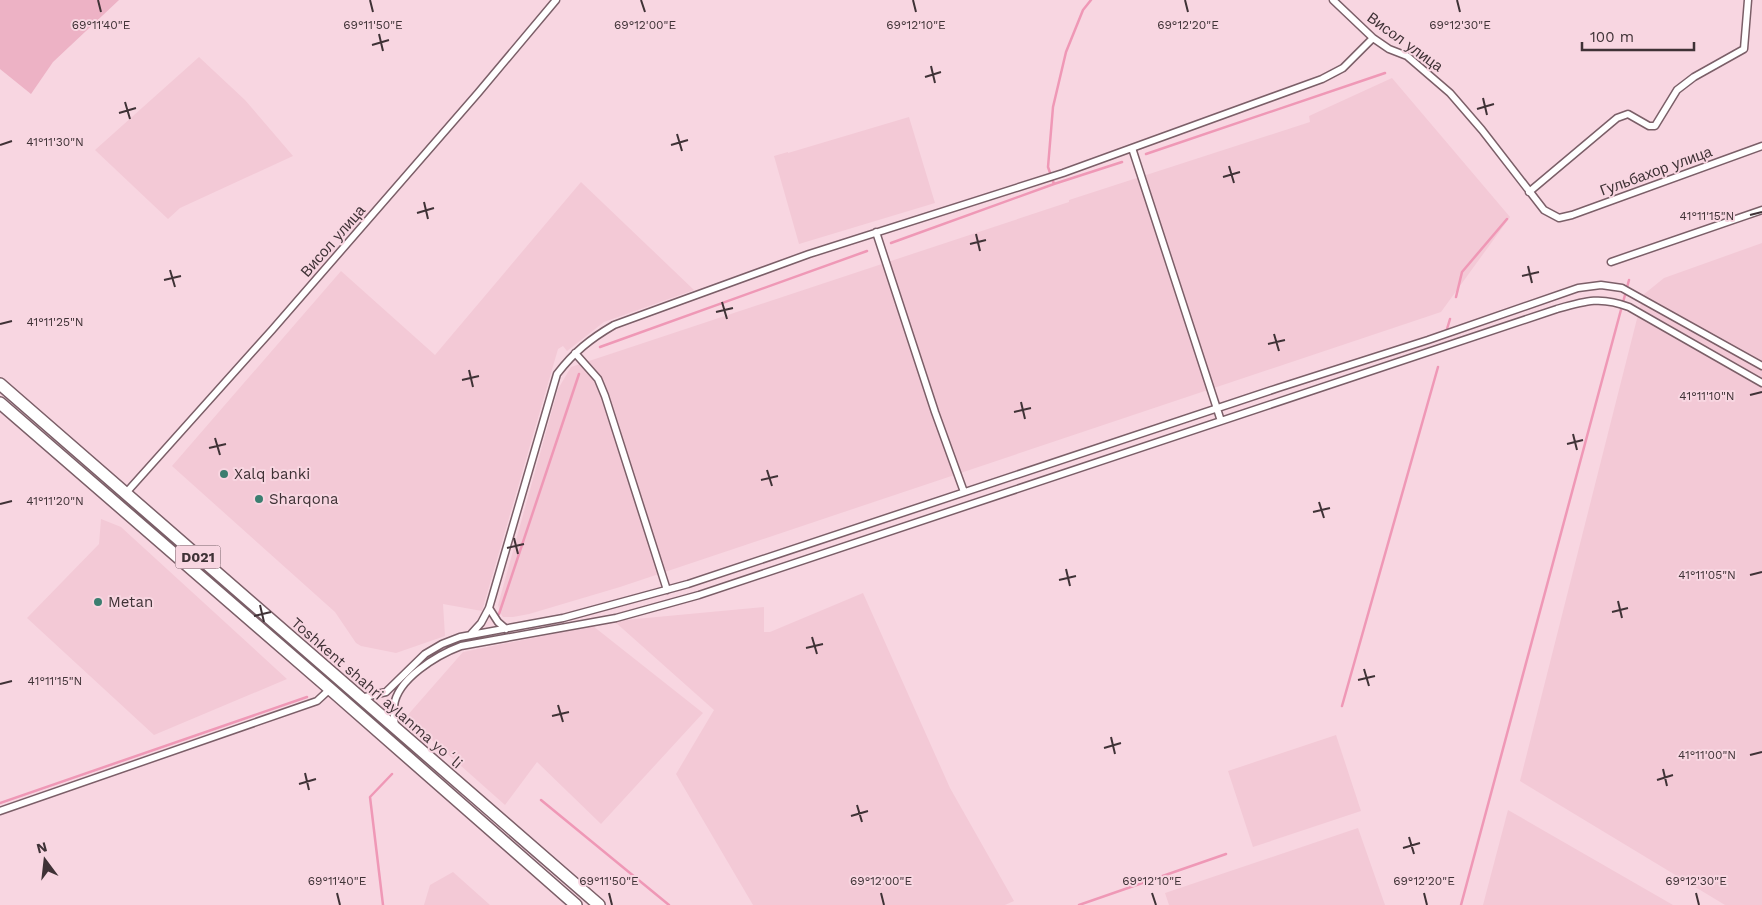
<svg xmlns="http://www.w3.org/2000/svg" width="1762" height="905" viewBox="0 0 1762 905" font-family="'Work Sans',sans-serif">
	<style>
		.built { fill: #f3c9d6 }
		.green { fill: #edb2c5 }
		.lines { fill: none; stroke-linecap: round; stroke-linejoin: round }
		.stream { stroke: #ef98b6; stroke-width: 2.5 }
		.street-casing { stroke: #7b5f68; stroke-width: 9 }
		.highway-casing { stroke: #7b5f68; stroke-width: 14 }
		.street { stroke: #fff; stroke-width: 6 }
		.highway { stroke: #fff; stroke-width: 11 }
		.ticks { fill: none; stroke: #3f3236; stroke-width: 2 }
		.poi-dot { fill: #3b7e70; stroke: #f8d6e1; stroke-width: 2 }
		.labels { text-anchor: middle; stroke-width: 4; stroke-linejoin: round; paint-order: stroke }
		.shield { fill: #f8d6e1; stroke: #766369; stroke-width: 1 }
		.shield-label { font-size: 14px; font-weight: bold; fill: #3f3236 }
		.street-label { font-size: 15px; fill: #3f3236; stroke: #f8d6e1 }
		.poi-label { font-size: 15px; fill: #3f3236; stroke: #f8d6e1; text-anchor: start }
		.ticks-label { font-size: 12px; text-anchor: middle; fill: #3f3236; stroke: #f8d6e1; stroke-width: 4; stroke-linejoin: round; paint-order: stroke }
	</style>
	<rect width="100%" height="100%" fill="#f8d6e1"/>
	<path class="built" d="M 199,57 L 245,100 L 293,156 L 180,208 L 168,219 L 95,150 Z
		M 1392,78 L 1510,217 L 1441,312 L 620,587 L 529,614 L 513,617 L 503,617 L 501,614 L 498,605 L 558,389 L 571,367 L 1069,202 L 1069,200 L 1310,122 L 1309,116 Z
		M 909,117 L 935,203 L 799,244 L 774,156 L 788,152 L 788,153 Z
		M 581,182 L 694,290 L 604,322 L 567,351 L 563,346 L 558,349 L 482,611 L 443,604 L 445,636 L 396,653 L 361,646 L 356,643 L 335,612 L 172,466 L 341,271 L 435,355 Z
		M 1762,243 L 1762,905 L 1725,905 L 1520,781 L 1643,295 L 1664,278 Z
		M 101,519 L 121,527 L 287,679 L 154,735 L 27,618 L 99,544 Z
		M 863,593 L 950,788 L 1014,901 L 1005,905 L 753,905 L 676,774 L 714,710 L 614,621 L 764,607 L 764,632 L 770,632 Z
		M 593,626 L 703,713 L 601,824 L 537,762 L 505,805 L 406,717 L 463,652 Z
		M 1336,735 L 1361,811 L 1253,847 L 1228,771 Z
		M 1508,810 L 1673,905 L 1483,905 Z
		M 1358,828 L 1385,905 L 1169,905 L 1165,893 Z
		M 453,872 L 490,905 L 424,905 L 430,885 Z"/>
	<path class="green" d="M 0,0 L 119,0 L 53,62 L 31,94 L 0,69 Z"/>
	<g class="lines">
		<path class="stream" d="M 1146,154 L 1385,73
			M 1054,184 L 1048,167 L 1053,107 L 1066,52 L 1083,10 L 1091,0
			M 891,243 L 1054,184 L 1122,162
			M 1456,297 L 1462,272 L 1507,219
			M 1447,329 L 1450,319
			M 600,347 L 867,251
			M 499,614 L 579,374
			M 1342,706 L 1438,367
			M 541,800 L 669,905
			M 0,803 L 307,697
			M 383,905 L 370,797 L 392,774
			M 1079,905 L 1226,854
			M 1461,905 L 1629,280"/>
		<g class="street-casing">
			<path id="street" d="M 1333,0 L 1373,38 L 1389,49 L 1407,56 L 1450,93 L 1482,130 L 1544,210 L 1559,218 L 1572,215 L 1762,146
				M 1132,148 L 1221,421
				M 1529,192 L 1617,118 L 1628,114 L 1649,126 L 1655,126 L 1677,90 L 1694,77 L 1744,49 L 1748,0
				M 876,232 L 935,412 L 964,492
				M 1611,262 L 1762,210
				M 575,353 L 598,379 L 605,396 L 667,590
				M 125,494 L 272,330 L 478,93 L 556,0
				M 489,608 L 498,622 L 506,629
				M 471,634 L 481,623 L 489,608 L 557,374 C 574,352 590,339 614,325 L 809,254 L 1063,173 L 1322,79 L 1343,68 L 1373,38
				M 361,698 L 386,692 L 425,654 L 442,644 L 460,637 L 563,618 L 688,584 L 1278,388 L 1428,340 L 1578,288 L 1601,285 L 1622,288 L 1762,366
				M 395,726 C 394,720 393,713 394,706 C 397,679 437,655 461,646 L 616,618 L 699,595 L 1557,309 C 1585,301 1601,296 1629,307 L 1762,383
				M 0,811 L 317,701 L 330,689"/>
		</g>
		<g class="highway-casing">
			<path id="highway" d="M 0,384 L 599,905
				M 0,403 L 330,689 L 576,905"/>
		</g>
		<use href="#street" class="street"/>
		<use href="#highway" class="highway"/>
	</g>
	<path class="ticks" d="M 98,0 L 101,12M 370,0 L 373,12M 641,0 L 645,12M 913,0 L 916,12M 1185,0 L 1188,12M 1457,0 L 1460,12M 379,34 L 383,51M 372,45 L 389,40M 931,66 L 935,83M 925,77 L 941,72M 1483,98 L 1487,115M 125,102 L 130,119M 1477,109 L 1494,104M 119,113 L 136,108M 677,134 L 682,151M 0,145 L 12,141M 671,145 L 688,140M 1229,166 L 1234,183M 1223,177 L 1240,172M 424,202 L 428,219M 417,213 L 434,208M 1750,215 L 1762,212M 976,234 L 980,251M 970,244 L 986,240M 1528,266 L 1532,283M 170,270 L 175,287M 1522,276 L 1539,272M 164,280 L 181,276M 722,302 L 727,319M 716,312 L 733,308M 0,324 L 12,321M 1274,334 L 1279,351M 1268,344 L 1285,340M 469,370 L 473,387M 462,380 L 479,376M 1750,395 L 1762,392M 1021,402 L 1025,419M 1014,412 L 1031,408M 1573,434 L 1577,450M 215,438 L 220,455M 1567,444 L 1583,440M 209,448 L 226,444M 767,470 L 772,486M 761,480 L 778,476M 1319,502 L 1324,518M 0,504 L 12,501M 1313,512 L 1330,508M 514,538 L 518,554M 507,548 L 524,544M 1066,569 L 1070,586M 1750,575 L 1762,572M 1059,580 L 1076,576M 1618,601 L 1622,618M 260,605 L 264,622M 1612,612 L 1628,608M 254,616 L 271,612M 812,637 L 817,654M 806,648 L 823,644M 1364,669 L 1369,686M 1358,680 L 1375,676M 0,684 L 12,681M 558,705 L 563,722M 552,716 L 569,712M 1111,737 L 1115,754M 1104,748 L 1121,743M 1750,755 L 1762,752M 1663,769 L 1667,786M 305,773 L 309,790M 1657,780 L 1673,775M 299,784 L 316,779M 857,805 L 862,822M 851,816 L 868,811M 1409,837 L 1414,854M 1403,848 L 1420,843M 337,893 L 340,905M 609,893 L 612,905M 881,893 L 884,905M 1152,893 L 1156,905M 1424,893 L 1427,905M 1696,893 L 1699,905"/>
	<g class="poi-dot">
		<circle cx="224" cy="474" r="5"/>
		<circle cx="259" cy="499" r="5"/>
		<circle cx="98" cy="602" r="5"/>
	</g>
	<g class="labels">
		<rect class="shield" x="175.5" y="545.5" width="45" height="23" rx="4"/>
		<g class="shield-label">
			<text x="198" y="562">D021</text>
		</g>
		<g class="street-label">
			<text transform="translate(1405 42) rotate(36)" y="5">Висол улица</text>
			<text transform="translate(1656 171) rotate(-20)" y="5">Гульбахор улица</text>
			<text transform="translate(333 241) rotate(-49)" y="5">Висол улица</text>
			<text transform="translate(377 693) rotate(41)" y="5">Toshkent shahri aylanma yoʻli</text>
		</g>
		<g class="poi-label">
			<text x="234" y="479">Xalq banki</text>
			<text x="269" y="504">Sharqona</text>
			<text x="108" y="607">Metan</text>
		</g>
	</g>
	<g class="ticks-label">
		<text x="101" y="29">69°11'40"E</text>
		<text x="373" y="29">69°11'50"E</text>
		<text x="645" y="29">69°12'00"E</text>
		<text x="916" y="29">69°12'10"E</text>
		<text x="1188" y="29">69°12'20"E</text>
		<text x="1460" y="29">69°12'30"E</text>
		<text x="55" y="146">41°11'30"N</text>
		<text x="1707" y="220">41°11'15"N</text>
		<text x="55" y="326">41°11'25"N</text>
		<text x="1707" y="400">41°11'10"N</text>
		<text x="55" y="505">41°11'20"N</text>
		<text x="1707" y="579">41°11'05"N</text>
		<text x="55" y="685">41°11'15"N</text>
		<text x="1707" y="759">41°11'00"N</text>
		<text x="337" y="885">69°11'40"E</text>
		<text x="609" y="885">69°11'50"E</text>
		<text x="881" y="885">69°12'00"E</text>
		<text x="1152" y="885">69°12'10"E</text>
		<text x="1424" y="885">69°12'20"E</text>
		<text x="1696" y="885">69°12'30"E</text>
	</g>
	<g transform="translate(45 860) rotate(345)" stroke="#f8d6e1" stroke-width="4" paint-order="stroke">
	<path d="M0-4L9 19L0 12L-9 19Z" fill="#3f3236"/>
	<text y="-8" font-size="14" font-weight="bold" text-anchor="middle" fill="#3f3236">N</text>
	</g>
	<path d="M1582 42v8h112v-8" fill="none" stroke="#3f3236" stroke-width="2.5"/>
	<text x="1590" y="42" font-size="15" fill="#3f3236" stroke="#f8d6e1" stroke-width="4" paint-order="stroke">100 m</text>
</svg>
